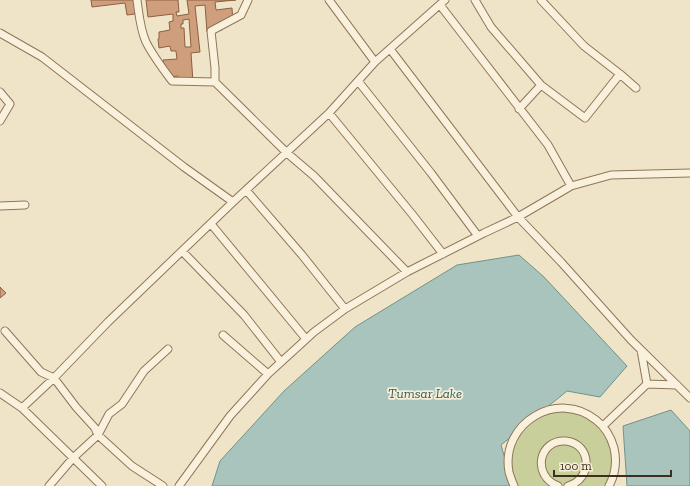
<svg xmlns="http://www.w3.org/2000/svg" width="690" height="486" viewBox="0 0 690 486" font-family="'Zilla Slab',serif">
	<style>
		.green { fill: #c9cf9b }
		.water { fill: #a9c4bc; stroke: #6f938a }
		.building { fill: #cf9f7d; stroke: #8d5f41; fill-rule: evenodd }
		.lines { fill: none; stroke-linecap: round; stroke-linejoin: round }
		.street-casing { stroke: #8d765c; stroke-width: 9 }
		.street { stroke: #faf1dc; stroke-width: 7 }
		.labels { text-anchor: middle; stroke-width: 3.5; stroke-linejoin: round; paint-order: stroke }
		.water-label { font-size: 14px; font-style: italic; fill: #2f5d5a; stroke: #f7eed8 }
	</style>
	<rect width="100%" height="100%" fill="#f0e4c8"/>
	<path class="green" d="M 573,408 L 603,426 L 612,441 L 614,477 L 605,486 L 514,486 L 509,471 L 514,437 L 539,413 Z"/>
	<path class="water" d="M 519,255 L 544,277 L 627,366 L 600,397 L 567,391 L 501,445 L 513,486 L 212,486 L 220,461 L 284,391 L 355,327 L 457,265 Z
		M 671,410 L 690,431 L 690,486 L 627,486 L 623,426 Z"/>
	<path class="building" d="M 91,0 L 134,0 L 135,14 L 127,15 L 125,3 L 92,7 Z
		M 146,0 L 178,0 L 179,12 L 176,12 L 177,16 L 189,14 L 187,0 L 236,0 L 215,2 L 216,10 L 232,8 L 233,23 L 221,25 L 222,30 L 207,32 L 205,5 L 195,6 L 200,52 L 191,53 L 193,82 L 179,84 L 178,76 L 168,77 L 167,68 L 164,68 L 163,60 L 177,59 L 176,51 L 171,51 L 170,46 L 159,48 L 158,39 L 159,39 L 159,32 L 170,30 L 169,22 L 173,21 L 173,14 L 148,17 ZM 189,19 L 191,47 L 185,47 L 184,28 L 181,28 L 181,24 L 183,24 L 183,20 Z
		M 0,287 L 6,293 L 0,298 Z"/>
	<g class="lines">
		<g class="street-casing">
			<path id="street" d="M 137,0 C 139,14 140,29 146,42 C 153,56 163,69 172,81 L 215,82
				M 248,0 L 241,15 L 211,31 L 215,68 L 215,82 L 287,153 L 314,176 L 407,272
				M 329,0 L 375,62
				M 475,0 L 491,27 L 541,85 L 585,118 L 620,74 L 584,46 L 541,0
				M 440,5 L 548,145 L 571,186
				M 0,33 L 42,57 L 184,167 L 233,202
				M 390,49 L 518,217 L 571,186 L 611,175 L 690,173
				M 620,74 L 636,88
				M 358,81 L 431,173 L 478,236
				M 0,92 L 10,104 L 0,121
				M 519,109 L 541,85
				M 329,113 L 412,214 L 443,254
				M 246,190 L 302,255 L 345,309
				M 0,206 L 25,205
				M 211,224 L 306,339
				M 182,251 L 244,315 L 281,362
				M 5,331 L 41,372 L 54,378 L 76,407 L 95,428 L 98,435 L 132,466 L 163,486
				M 223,335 L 268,374
				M 647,384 L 677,385
				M 0,393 L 22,408
				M 603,426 L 647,384 L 641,350
				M 49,486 L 73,458 L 98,435 L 109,414 L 122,404 L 144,371 L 168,349
				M 102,486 L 22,408 L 54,378 L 108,322 L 233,202 L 329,113 L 375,62 L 445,0
				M 179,486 L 230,416 L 268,374 L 314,332 L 345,309 L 407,272 L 484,233 L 518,217 L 561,262 L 631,340 L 690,398
				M 514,486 C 512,481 510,476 509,472 C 500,423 558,389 596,420 C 605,427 611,437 614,448 C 617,461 616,473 609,486
				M 558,486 C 531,475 539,439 566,441 C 592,444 593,479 568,486"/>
		</g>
		<use href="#street" class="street"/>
	</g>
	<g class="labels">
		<g class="water-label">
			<text x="425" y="398">Tumsar Lake</text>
		</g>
	</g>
	<path d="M554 470v6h117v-6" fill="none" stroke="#3d2e20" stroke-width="2"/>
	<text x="560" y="470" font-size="12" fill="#3d2e20" stroke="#f7eed8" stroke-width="3" paint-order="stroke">100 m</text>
</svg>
